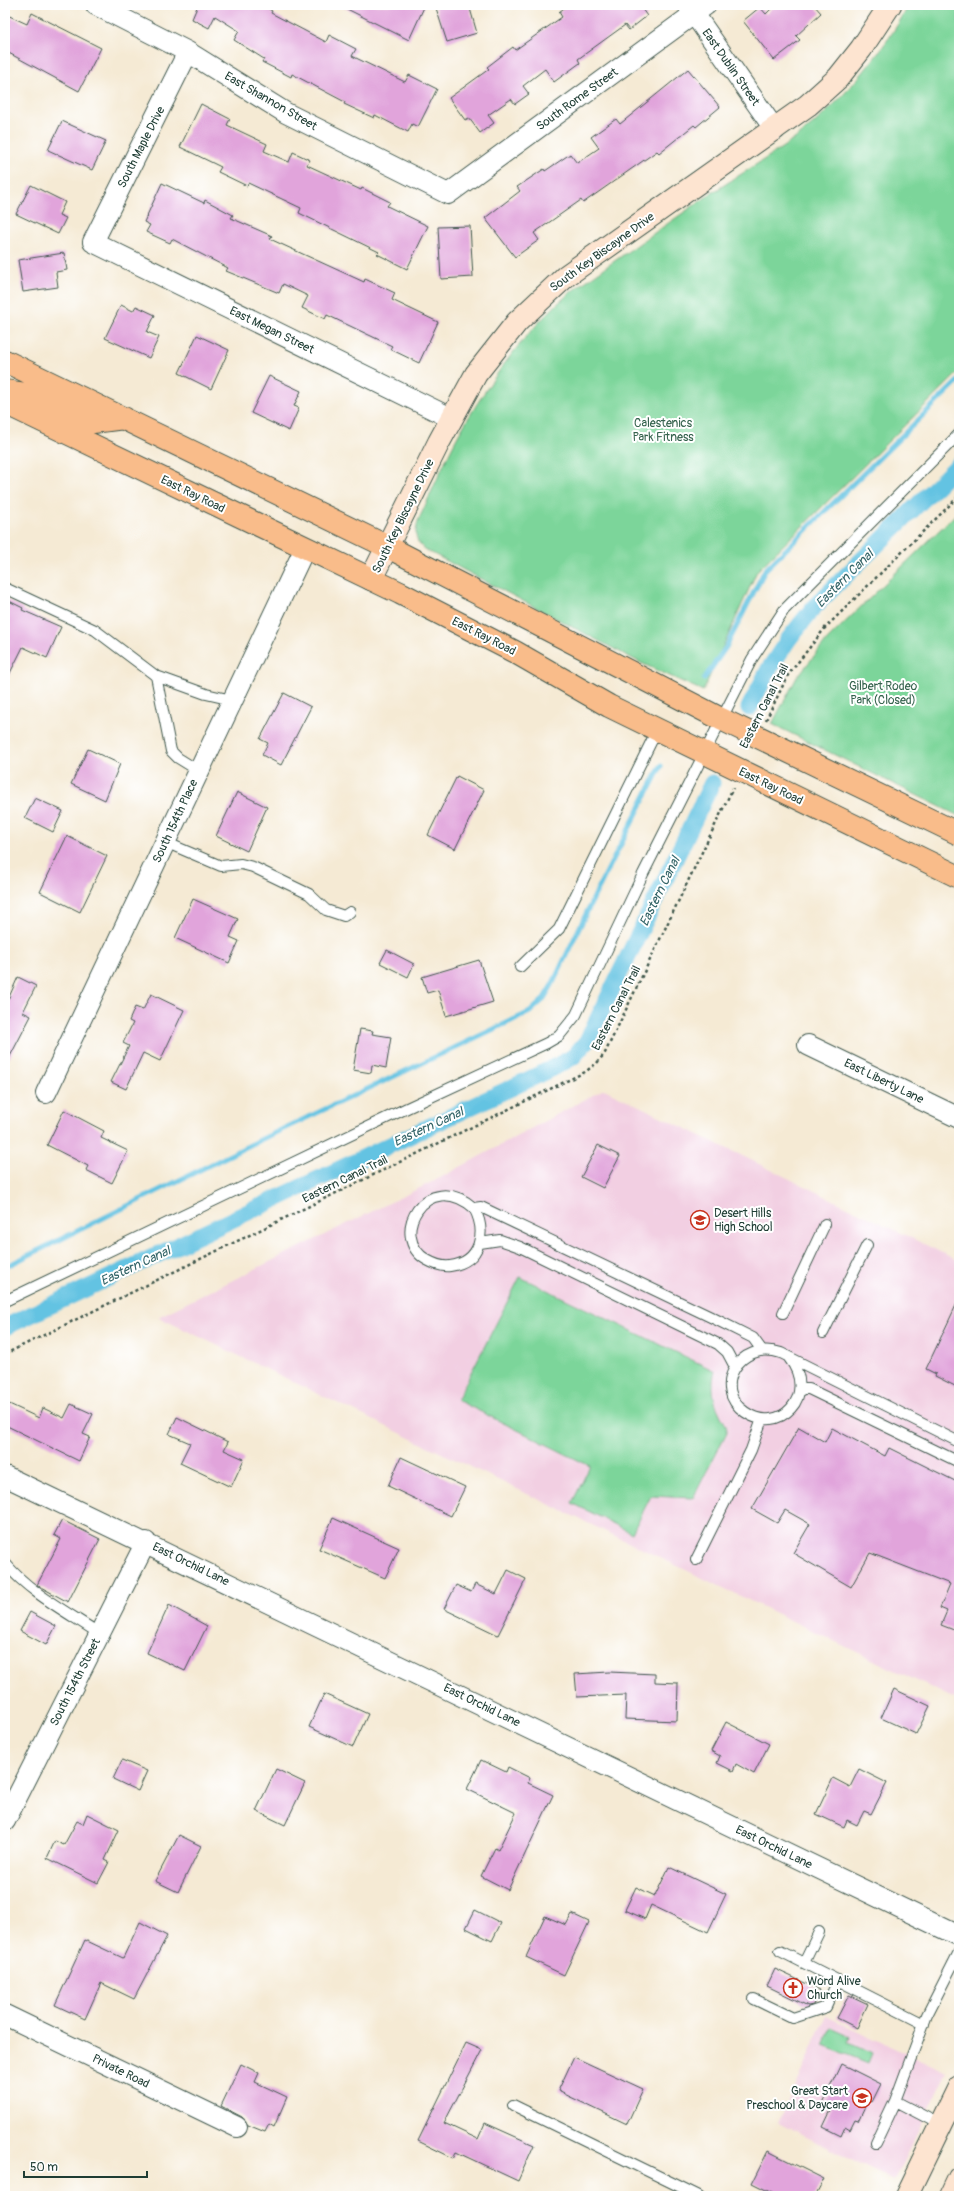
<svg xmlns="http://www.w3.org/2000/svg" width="964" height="2201" viewBox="0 0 964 2201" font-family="Pangolin,sans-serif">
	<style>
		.built { fill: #f2cfe2 }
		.green { fill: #7cd59a; stroke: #4e8967 }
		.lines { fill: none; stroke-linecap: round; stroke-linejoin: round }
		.stream { stroke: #64c3e2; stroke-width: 5 }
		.canal { stroke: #64c3e2; stroke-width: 17 }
		.building { fill: #e1a4db }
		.lane-casing { stroke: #3f574c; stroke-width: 12 }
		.street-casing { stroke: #3f574c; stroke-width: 22 }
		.secondary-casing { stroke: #3f574c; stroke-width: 24 }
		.primary-casing { stroke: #3f574c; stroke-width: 24 }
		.path { stroke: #3f574c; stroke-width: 2.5; stroke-dasharray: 3 3; stroke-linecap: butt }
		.lane { stroke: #fff; stroke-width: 10 }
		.street { stroke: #fff; stroke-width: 20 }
		.secondary { stroke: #fde4d0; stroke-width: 22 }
		.primary { stroke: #f9bc8a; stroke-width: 22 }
		.labels { text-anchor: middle; stroke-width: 4; stroke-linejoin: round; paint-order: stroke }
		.street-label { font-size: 12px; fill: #1f3d34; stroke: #fff }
		.park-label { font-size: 12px; fill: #36634e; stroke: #fff }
		.poi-label { font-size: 12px; fill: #1f3d34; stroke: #fff; text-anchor: start }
		.water-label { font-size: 13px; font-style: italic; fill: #346568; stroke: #fff }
	</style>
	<rect width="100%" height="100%" fill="#fff"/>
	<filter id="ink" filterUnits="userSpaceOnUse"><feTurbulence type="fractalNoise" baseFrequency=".025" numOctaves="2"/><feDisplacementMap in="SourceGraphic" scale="8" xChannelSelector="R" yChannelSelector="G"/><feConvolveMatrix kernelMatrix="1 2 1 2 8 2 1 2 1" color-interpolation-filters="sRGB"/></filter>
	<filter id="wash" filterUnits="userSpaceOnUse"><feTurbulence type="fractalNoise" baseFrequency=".012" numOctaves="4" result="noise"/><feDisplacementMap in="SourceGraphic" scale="16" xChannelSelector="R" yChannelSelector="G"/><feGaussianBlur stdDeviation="0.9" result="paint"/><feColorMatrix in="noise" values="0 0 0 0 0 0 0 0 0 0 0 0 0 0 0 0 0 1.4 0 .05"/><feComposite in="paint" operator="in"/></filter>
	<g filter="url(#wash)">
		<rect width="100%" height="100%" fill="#f5ead4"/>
		<path class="built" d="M 604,1089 L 959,1261 L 959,1701 L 158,1317 L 440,1178 Z
			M 826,2016 L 947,2073 L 894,2180 L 778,2123 Z"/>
		<path class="green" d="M 909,5 L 959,5 L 959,372 L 757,571 L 703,691 L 641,663 L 424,549 C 414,540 415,533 418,521 C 434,488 447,453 466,422 C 495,373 529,327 572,291 C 619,258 665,225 712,193 C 736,177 761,162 786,145 C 832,114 883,54 909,5 Z
			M 959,511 L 959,816 L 772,724 L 797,677 L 828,639 Z
			M 520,1277 L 715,1371 C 711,1384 713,1400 719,1412 C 722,1420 727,1423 727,1432 L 693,1498 L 651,1496 L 632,1533 L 572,1503 L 590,1466 L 457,1400 Z
			M 831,2028 L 851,2037 L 849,2042 L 872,2053 L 868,2063 C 853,2056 838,2052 823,2046 Z"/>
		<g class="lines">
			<path class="stream" d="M 704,679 L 726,647 L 765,570 L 959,380
				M 5,1267 L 262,1139 L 530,1012 L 543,1000 L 552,985 L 596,893 L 661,766"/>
			<path class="canal" d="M 749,708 L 769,669 L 788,640 L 814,607 L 959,464
				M 5,1327 L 551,1069 L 573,1057 L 587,1041 L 712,783"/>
		</g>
		<g id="blocks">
			<path class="building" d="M 198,5 L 263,5 L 272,11 L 271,13 L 326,42 L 329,35 L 356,49 L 352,56 L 405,82 L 409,75 L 437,89 L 418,127 L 412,124 L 408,132 L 375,115 L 374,118 L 344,104 L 345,102 L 292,74 L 291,77 L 262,62 L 264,59 L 234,40 L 239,31 L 215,16 L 209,28 L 192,19 Z
				M 339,5 L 425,5 L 409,40 Z
				M 435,5 L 469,5 L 477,33 L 447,42 Z
				M 568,5 L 639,5 L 647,16 L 629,30 L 625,25 L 578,59 L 580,63 L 554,82 L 545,69 L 523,86 L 529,94 L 515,104 L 511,99 L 488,115 L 494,123 L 480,133 L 469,118 L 465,120 L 449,98 L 489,69 L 487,67 L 513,47 L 515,50 L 562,17 L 559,12 Z
				M 775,5 L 814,5 L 821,13 L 796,36 L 800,40 L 774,60 L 743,21 L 760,7 L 766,14 Z
				M 32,13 L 101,48 L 79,91 L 5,51 L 5,14 L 27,24 Z
				M 688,69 L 720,107 L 696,127 L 694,125 L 659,153 L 657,151 L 583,203 L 581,200 L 534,233 L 539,240 L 515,257 L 485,218 L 520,191 L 517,187 L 544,169 L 545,171 L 570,154 L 577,163 L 599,148 L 591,137 L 616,119 L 620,124 Z
				M 201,104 L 230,119 L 227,125 L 267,144 L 264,151 L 289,162 L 293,152 L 310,160 L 307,165 L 361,190 L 362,188 L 390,202 L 387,206 L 428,226 L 407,269 L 377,254 L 379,252 L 299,213 L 301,208 L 248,183 L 247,186 L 218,172 L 221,167 L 180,147 Z
				M 62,121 L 106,141 L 92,170 L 48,150 Z
				M 162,183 L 204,203 L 205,200 L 233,215 L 231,218 L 272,236 L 270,239 L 364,282 L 365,279 L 395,293 L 392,300 L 438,322 L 419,363 L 390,349 L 392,346 L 327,315 L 325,319 L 302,308 L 308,296 L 283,284 L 279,293 L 226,271 L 228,268 L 172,239 L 170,243 L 146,232 L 150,225 L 144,222 Z
				M 31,185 L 65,202 L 59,215 L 66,218 L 58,234 L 16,214 Z
				M 470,226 L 473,277 L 441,279 L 438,227 Z
				M 64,253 L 67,270 L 56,272 L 58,287 L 23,292 L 18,260 Z
				M 121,305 L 133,311 L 136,306 L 155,315 L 147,332 L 159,337 L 149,358 L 105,338 Z
				M 197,335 L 229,350 L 211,389 L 179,373 Z
				M 269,376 L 301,391 L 294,406 L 299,408 L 289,431 L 251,413 Z
				M 5,599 L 23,608 L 22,610 L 61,627 L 47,658 L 23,647 L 5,683 Z
				M 284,693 L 311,707 L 281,765 L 262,755 L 268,743 L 260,739 Z
				M 88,749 L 120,764 L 105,800 L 71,784 Z
				M 457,776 L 484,790 L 455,849 L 428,835 Z
				M 237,792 L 267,807 L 247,851 L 216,836 Z
				M 35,798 L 63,811 L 53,832 L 25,818 Z
				M 67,836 L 107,856 L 80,912 L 40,892 Z
				M 193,899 L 238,919 L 230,937 L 239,941 L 229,963 L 175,938 Z
				M 387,950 L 414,964 L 408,977 L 380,963 Z
				M 479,960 L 493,1002 L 446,1016 L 438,990 L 427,993 L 422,977 Z
				M 18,977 L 36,986 L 23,1012 L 31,1016 L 5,1066 L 5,1006 Z
				M 151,994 L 184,1010 L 160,1061 L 143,1053 L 126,1089 L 111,1082 L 129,1046 L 123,1043 L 133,1023 L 129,1021 L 135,1007 L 143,1010 Z
				M 360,1029 L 373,1031 L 372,1034 L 391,1037 L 386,1068 L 372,1065 L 371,1073 L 353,1070 Z
				M 64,1110 L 104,1131 L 101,1138 L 128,1151 L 112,1183 L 86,1170 L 88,1166 L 47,1145 Z
				M 598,1145 L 620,1156 L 603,1188 L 581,1177 Z
				M 959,1299 L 959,1388 L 935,1376 L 936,1374 L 926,1369 Z
				M 5,1402 L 39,1418 L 43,1408 L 64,1418 L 71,1404 L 93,1414 L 83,1434 L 90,1437 L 79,1461 L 5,1425 Z
				M 177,1417 L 228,1442 L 224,1450 L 244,1459 L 231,1487 L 180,1463 L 190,1443 L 169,1434 Z
				M 799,1427 L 825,1442 L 832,1428 L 885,1456 L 889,1448 L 959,1483 L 959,1632 L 941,1625 L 947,1611 L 940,1608 L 950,1584 L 870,1553 L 851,1587 L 793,1553 L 810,1524 L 785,1510 L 777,1523 L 752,1509 Z
				M 401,1457 L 465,1487 L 451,1516 L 388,1486 Z
				M 333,1518 L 399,1548 L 385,1578 L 319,1549 Z
				M 62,1520 L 100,1539 L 68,1602 L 37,1585 L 61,1539 L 54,1535 Z
				M 508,1570 L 526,1579 L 498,1635 L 444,1609 L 456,1585 L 471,1592 L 475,1584 L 496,1594 Z
				M 169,1605 L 207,1626 L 185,1671 L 147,1653 Z
				M 30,1612 L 56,1626 L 46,1645 L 20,1631 Z
				M 609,1672 L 655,1674 L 655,1682 L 678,1683 L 677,1721 L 625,1719 L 626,1695 L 577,1697 L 575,1674 Z
				M 894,1689 L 930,1706 L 916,1734 L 881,1718 Z
				M 324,1694 L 368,1714 L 353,1747 L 309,1727 Z
				M 726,1722 L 769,1744 L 754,1774 L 736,1764 L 733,1771 L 717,1763 L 720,1756 L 711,1751 Z
				M 122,1760 L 147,1771 L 138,1791 L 113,1779 Z
				M 481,1760 L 506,1772 L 508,1767 L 530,1778 L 528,1783 L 553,1795 L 508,1890 L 481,1876 L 495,1848 L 498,1850 L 516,1813 L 467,1789 Z
				M 276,1769 L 305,1783 L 285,1825 L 256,1811 Z
				M 859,1769 L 887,1783 L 871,1814 L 864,1811 L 857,1825 L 847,1820 L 844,1827 L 816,1814 L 833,1778 L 850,1787 Z
				M 87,1814 L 119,1830 L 105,1860 L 109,1862 L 98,1883 L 47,1858 L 55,1841 L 64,1845 L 77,1821 L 83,1824 Z
				M 179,1835 L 201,1846 L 178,1892 L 155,1881 Z
				M 669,1867 L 726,1894 L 708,1932 L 651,1905 L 645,1919 L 625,1910 L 636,1887 L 655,1896 Z
				M 475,1910 L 501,1923 L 492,1941 L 466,1928 Z
				M 572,1914 L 589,1922 L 564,1975 L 526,1957 L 545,1916 L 566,1925 Z
				M 140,1922 L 167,1936 L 134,1999 L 101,1983 L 85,2019 L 55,2005 L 85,1940 L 123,1958 Z
				M 775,1969 L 820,1990 L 813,2005 L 808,2006 L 767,1986 Z
				M 849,1995 L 868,2004 L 857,2028 L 837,2018 Z
				M 466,2043 L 482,2050 L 444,2123 L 478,2139 L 485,2123 L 534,2145 L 518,2181 L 456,2152 L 453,2158 L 418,2141 Z
				M 574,2057 L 643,2089 L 627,2124 L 558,2091 Z
				M 241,2064 L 259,2073 L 255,2082 L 287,2097 L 274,2127 L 269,2124 L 265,2132 L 248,2125 L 242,2117 L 221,2106 Z
				M 841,2064 L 881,2084 L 872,2102 L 868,2100 L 858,2121 L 855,2120 L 850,2130 L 845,2127 L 841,2136 L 823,2127 L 832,2108 L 822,2104 Z
				M 768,2151 L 824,2179 L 815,2196 L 778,2196 L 752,2183 Z"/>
		</g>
	</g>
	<g filter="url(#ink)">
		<use href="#blocks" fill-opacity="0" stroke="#3f574c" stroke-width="1"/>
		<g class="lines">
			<g class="lane-casing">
				<path id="lane" d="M 5,588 L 95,630 L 156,676 L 206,694 L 232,700
					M 156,676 L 171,751 L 178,758 L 199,771
					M 165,842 L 221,866 L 241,864 L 253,867 L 309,894 L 326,910 L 344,916 L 350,912
					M 520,967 L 559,929 L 657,730
					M 474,1208 C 487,1232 481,1262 450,1266 C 441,1267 434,1264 427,1260 C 387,1237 426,1167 474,1208 L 481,1207 L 715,1319 L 753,1338 L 761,1349
					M 480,1243 L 500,1240 L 520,1247 L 718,1344 L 727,1352 L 735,1367
					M 5,1301 L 405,1109 L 547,1043 L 559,1036 L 576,1015 L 643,874 L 752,659 L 784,610 L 959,434
					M 783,1313 L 825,1224
					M 823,1333 L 867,1245
					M 789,1358 C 819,1396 779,1436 745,1412 C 711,1389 739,1339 781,1353 L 959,1442
					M 800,1389 L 809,1389 L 959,1462
					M 696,1560 L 751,1450 L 762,1419
					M 5,1563 C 30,1593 67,1612 100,1634
					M 780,1951 L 924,2024
					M 804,1963 L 819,1932
					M 754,1999 L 793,2018 L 826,2007 L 838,1980
					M 513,2105 L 699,2196
					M 941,2125 L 895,2101 L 927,2015 L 959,1952
					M 875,2143 L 895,2101"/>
			</g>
			<g class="street-casing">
				<path id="street" d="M 96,5 L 188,52 L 286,113 L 448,194 L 706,5
					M 688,5 L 775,130
					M 188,52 L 93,242 L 451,418
					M 808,1045 L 959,1118
					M 46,1093 L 305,548
					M 5,1476 L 959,1936
					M 5,1821 L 146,1542
					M 5,2015 L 237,2127"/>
			</g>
			<g class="secondary-casing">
				<path id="secondary" d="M 371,579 L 439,442 L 476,374 L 517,322 L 566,276 L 808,105 L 838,78 L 861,49 L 890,5
					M 906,2196 L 959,2087
					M 951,2196 L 959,2179"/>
			</g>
			<g class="primary-casing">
				<path id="primary" d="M 5,361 L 388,547 L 721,719 L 959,834
					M 5,391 L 32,395 L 93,422 L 124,418
					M 5,403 L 400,593 L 515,652 L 609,706 L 959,877"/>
			</g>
			<path class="path" d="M 766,720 L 788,675 L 825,628 L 959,496
				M 5,1354 L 585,1072 L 597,1063 L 605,1053 L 733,788"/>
			<use href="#lane" class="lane"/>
			<use href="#street" class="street"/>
			<use href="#secondary" class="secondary"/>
			<use href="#primary" class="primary"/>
		</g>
	</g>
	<defs>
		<g id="school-ring" transform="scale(1)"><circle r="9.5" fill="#fff" stroke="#c8321e" stroke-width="1.5"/><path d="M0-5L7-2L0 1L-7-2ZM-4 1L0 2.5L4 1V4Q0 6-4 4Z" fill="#c8321e"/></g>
		<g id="church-ring" transform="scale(1)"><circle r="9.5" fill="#fff" stroke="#c8321e" stroke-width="1.5"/><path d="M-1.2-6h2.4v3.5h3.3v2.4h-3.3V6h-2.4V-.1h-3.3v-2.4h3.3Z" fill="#c8321e"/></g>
	</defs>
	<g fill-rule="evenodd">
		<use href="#school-ring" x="700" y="1220"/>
		<use href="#church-ring" x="793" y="1988"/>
		<use href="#school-ring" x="862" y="2098"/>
	</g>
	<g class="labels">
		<g class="street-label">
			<text transform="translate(731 67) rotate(55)" y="4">East Dublin Street</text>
			<text transform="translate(577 99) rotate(-36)" y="4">South Rome Street</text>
			<text transform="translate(271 101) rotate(30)" y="4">East Shannon Street</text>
			<text transform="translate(141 147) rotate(-63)" y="4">South Maple Drive</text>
			<text transform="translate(602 252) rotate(-36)" y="4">South Key Biscayne Drive</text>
			<text transform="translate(272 330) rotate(26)" y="4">East Megan Street</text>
			<text transform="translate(193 494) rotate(26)" y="4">East Ray Road</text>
			<text transform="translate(403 516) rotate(-64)" y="4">South Key Biscayne Drive</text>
			<text transform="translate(484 636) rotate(27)" y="4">East Ray Road</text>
			<text transform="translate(764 706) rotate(-63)" y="4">Eastern Canal Trail</text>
			<text transform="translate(771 786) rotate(26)" y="4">East Ray Road</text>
			<text transform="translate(175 821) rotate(-65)" y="4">South 154th Place</text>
			<text transform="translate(616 1008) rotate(-63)" y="4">Eastern Canal Trail</text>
			<text transform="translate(884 1081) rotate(26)" y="4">East Liberty Lane</text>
			<text transform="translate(345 1179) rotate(-26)" y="4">Eastern Canal Trail</text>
			<text transform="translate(191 1564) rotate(26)" y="4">East Orchid Lane</text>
			<text transform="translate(75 1682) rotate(-63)" y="4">South 154th Street</text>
			<text transform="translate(482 1705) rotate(26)" y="4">East Orchid Lane</text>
			<text transform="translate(774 1847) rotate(26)" y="4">East Orchid Lane</text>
			<text transform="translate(121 2071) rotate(26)" y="4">Private Road</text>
		</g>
		<g class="park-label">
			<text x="663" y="427">Calestenics<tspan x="663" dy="14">Park Fitness</tspan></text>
			<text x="883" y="690">Gilbert Rodeo<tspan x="883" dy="14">Park (Closed)</tspan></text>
		</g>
		<g class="poi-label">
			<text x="714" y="1217">Desert Hills<tspan x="714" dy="14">High School</tspan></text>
			<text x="807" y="1985">Word Alive<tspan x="807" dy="14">Church</tspan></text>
			<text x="848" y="2095" text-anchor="end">Great Start<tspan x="848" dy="14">Preschool &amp; Daycare</tspan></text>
		</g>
		<g class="water-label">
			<text transform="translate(844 578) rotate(-45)" y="5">Eastern Canal</text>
			<text transform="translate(659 891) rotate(-64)" y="5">Eastern Canal</text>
			<text transform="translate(428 1126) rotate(-25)" y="5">Eastern Canal</text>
			<text transform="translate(135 1265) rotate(-25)" y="5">Eastern Canal</text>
		</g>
	</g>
	<rect width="964" height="2201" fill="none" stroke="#fff" stroke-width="20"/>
	<path d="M24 2171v6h123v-6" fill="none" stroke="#1f3d34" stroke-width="2"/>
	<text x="30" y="2171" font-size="12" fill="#1f3d34" stroke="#ffffff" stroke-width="3" paint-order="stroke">50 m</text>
</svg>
